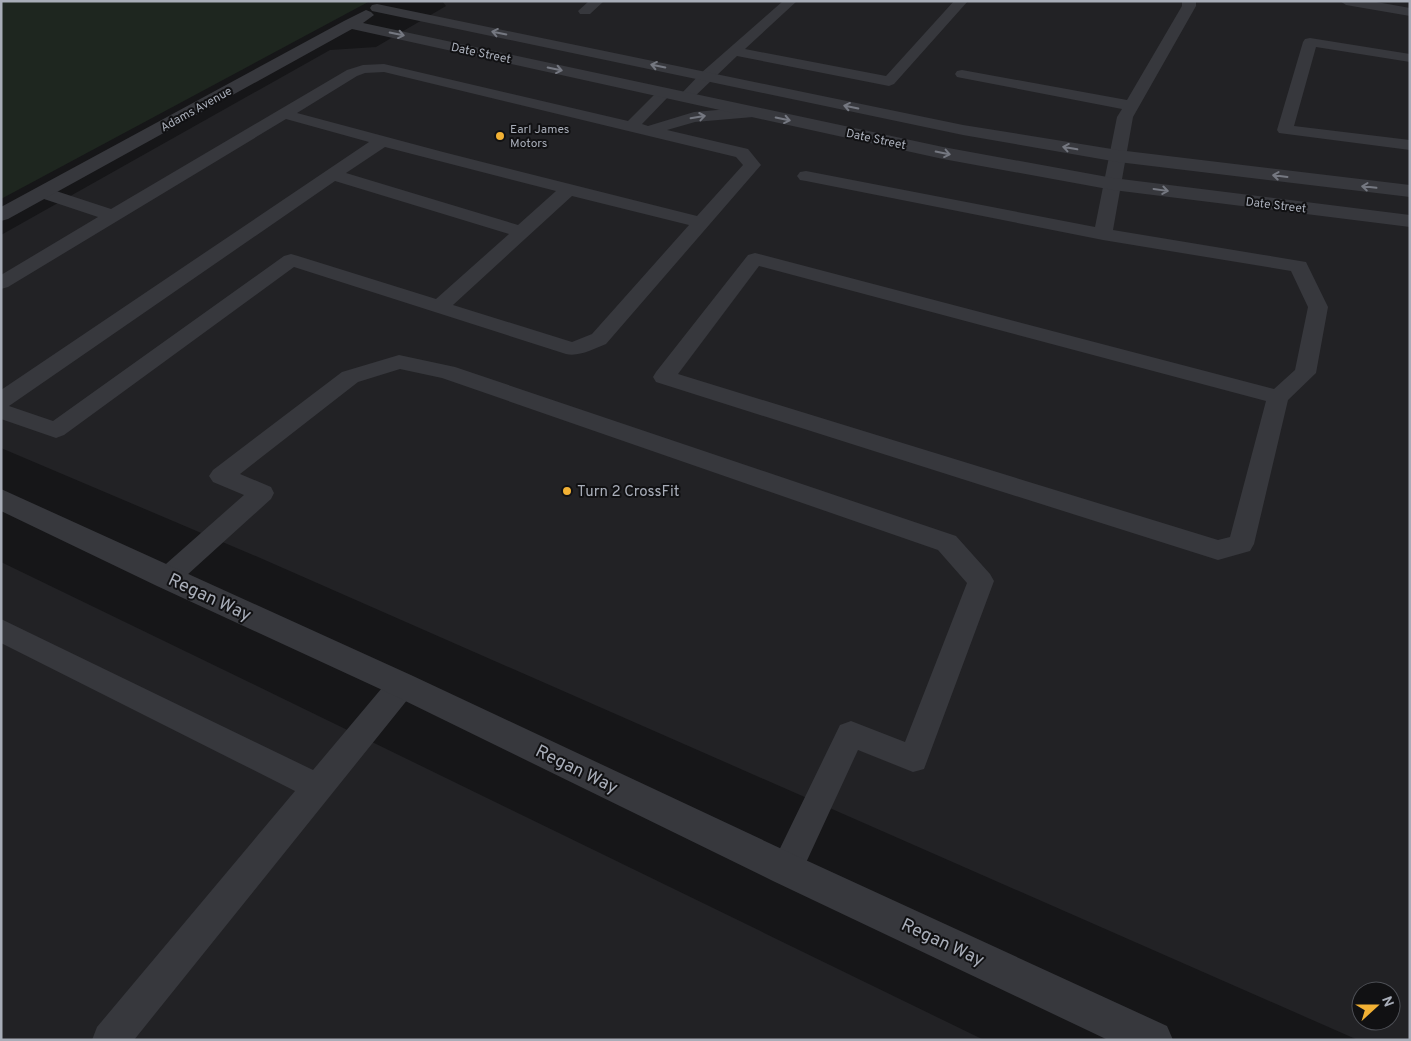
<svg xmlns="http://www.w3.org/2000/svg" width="1411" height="1041" viewBox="0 0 1411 1041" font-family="Overpass,sans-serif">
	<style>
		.built { fill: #222225; fill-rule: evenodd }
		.green { fill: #1e261f }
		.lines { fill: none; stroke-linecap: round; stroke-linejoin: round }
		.service { fill: #37383d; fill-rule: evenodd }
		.minor { fill: #37383d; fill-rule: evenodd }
		.tertiary { fill: #37383d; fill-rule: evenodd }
		.oneway { stroke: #757881 }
		.poi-dot { fill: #f2b134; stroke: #111113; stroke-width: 2 }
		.labels { text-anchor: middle; stroke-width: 4; stroke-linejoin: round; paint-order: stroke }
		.far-street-label { font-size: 12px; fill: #a8adb8; stroke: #111113 }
		.far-poi-label { font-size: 12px; fill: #a8adb8; stroke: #111113; text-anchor: start }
		.poi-label { font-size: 15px; fill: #a8adb8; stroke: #111113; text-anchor: start }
		.near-street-label { font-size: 18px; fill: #a8adb8; stroke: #111113 }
	</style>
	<rect width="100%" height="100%" fill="#161618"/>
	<path class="built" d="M 442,1 L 1410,1 L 1410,1040 L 1358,1040 L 258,557 L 1,448 L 1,235 L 330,50 L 376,47 L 446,6 ZM 1361,991 L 1391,991 L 1391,1021 L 1361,1021 Z
		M 1,562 L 294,704 L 984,1040 L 1,1040 Z"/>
	<path class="green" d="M 1,1 L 370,1 L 1,199 Z"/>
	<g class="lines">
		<path class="service" d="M 589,1 L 604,1 L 590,14 L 580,14 L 578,11 Z
			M 783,1 L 797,1 L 745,49 L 886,76 L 954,1 L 968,1 L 894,84 L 889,86 L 737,56 L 691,100 L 681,100 L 678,97 L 681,94 L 701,73 Z
			M 1182,1 L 1196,1 L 1196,6 L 1133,117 L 1113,230 L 1306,262 L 1328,307 L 1316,373 L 1288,400 L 1254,544 L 1250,551 L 1218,560 L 656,382 L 653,377 L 656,372 L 748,255 L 755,253 L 1274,389 L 1295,370 L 1308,307 L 1291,271 L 1103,240 L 806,181 L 800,180 L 797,176 L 800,172 L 806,171 L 1095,227 L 1117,117 L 1122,109 L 962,78 L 957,77 L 955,74 L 957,71 L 962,70 L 1127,100 L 1182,6 ZM 759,266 L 1266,401 L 1230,537 L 1218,540 L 678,374 Z
			M 1340,1 L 1371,1 L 1410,8 L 1410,16 L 1346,5 Z
			M 1310,38 L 1410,54 L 1410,62 L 1316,47 L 1294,126 L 1410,140 L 1410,150 L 1279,133 L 1277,130 L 1303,42 L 1305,39 Z
			M 384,64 L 628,121 L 659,90 L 669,90 L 672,93 L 669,96 L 642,124 L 648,126 L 694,112 L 753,107 L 759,109 L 761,112 L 759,115 L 753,117 L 695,122 L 667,130 L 748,149 L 761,165 L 606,344 C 593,349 579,357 566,354 L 294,267 L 64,435 L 56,438 L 1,419 L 1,390 L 369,142 L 286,119 L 8,287 L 1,289 L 1,275 L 98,217 L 38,197 L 35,193 L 38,189 L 44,188 L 50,189 L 111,209 L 347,70 L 363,65 ZM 384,72 L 736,157 L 743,165 L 697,216 L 443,152 L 297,113 L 357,76 L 365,73 ZM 385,147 L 556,191 L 518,225 L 346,173 ZM 335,181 L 509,234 L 436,299 L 298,256 L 291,254 L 284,256 L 53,421 L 9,406 ZM 572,196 L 689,225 L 592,334 L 572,342 L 453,305 Z
			M 399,355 L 455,367 L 956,536 L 990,574 L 994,581 L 924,769 L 913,772 L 858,750 L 798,880 L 786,885 L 774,880 L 770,869 L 840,725 L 851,721 L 905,742 L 967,583 L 938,550 L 442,378 L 400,369 L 358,382 L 240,474 L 271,487 L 274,493 L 271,499 L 176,585 L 167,588 L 158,585 L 154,578 L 158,571 L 244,495 L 213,482 L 209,476 L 213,470 L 342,372 Z
			M 1,619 L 313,770 L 392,676 L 402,673 L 412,676 L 416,685 L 412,694 L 134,1040 L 92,1040 L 97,1027 L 295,791 L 1,643 Z"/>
		<path class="minor" d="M 1,489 L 413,676 L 799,857 L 1167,1026 L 1173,1040 L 1108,1040 L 773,881 L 391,694 L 157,586 L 1,511 Z"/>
		<path class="tertiary" d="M 377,4 L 963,125 L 1118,150 L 1410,185 L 1410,197 L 1118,162 L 963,135 L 372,11 L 370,8 L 372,5 Z
			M 366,10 L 371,12 L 374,15 L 363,23 L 943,147 L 1113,178 L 1410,215 L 1410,227 L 1113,190 L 943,159 L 352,29 L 8,219 L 1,221 L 1,207 L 344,21 Z"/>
	</g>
	<defs><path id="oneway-shaft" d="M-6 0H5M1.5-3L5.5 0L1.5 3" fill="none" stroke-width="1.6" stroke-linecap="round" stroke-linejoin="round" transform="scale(1.25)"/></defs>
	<g class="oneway">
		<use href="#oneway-shaft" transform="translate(499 33) rotate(-169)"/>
		<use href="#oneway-shaft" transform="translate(397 34) rotate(12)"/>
		<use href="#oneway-shaft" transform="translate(658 66) rotate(-168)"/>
		<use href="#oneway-shaft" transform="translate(555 69) rotate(12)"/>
		<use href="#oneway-shaft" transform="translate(851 107) rotate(-168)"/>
		<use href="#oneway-shaft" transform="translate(698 117) rotate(-9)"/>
		<use href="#oneway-shaft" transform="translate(783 119) rotate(12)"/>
		<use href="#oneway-shaft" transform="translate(1070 148) rotate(-170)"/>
		<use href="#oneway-shaft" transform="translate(943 153) rotate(11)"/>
		<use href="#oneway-shaft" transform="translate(1280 176) rotate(-173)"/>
		<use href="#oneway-shaft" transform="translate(1369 187) rotate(-174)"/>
		<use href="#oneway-shaft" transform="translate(1161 190) rotate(8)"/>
	</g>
	<g class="poi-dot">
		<circle cx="500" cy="136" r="5"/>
		<circle cx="567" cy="491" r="5"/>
	</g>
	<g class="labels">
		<g class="far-street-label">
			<text transform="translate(481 53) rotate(12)" y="4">Date Street</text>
			<text transform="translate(196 109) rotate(-29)" y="4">Adams Avenue</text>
			<text transform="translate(876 139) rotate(12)" y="4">Date Street</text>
			<text transform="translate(1276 205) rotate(7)" y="4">Date Street</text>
		</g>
		<g class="far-poi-label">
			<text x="510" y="133">Earl James<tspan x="510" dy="14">Motors</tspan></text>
		</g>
		<g class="poi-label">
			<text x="577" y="496">Turn 2 CrossFit</text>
		</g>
		<g class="near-street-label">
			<text transform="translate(210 597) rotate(25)" y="6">Regan Way</text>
			<text transform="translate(577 769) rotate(26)" y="6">Regan Way</text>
			<text transform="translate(943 942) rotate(25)" y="6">Regan Way</text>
		</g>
	</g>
	<rect width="1411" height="1041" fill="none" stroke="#a8adb8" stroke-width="5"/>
	<g transform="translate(1376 1006) rotate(69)"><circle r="24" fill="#111113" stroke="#4d4f55"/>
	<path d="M0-4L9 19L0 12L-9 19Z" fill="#f2b134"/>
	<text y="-8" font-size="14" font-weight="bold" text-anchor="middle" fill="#a8adb8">N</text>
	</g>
</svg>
